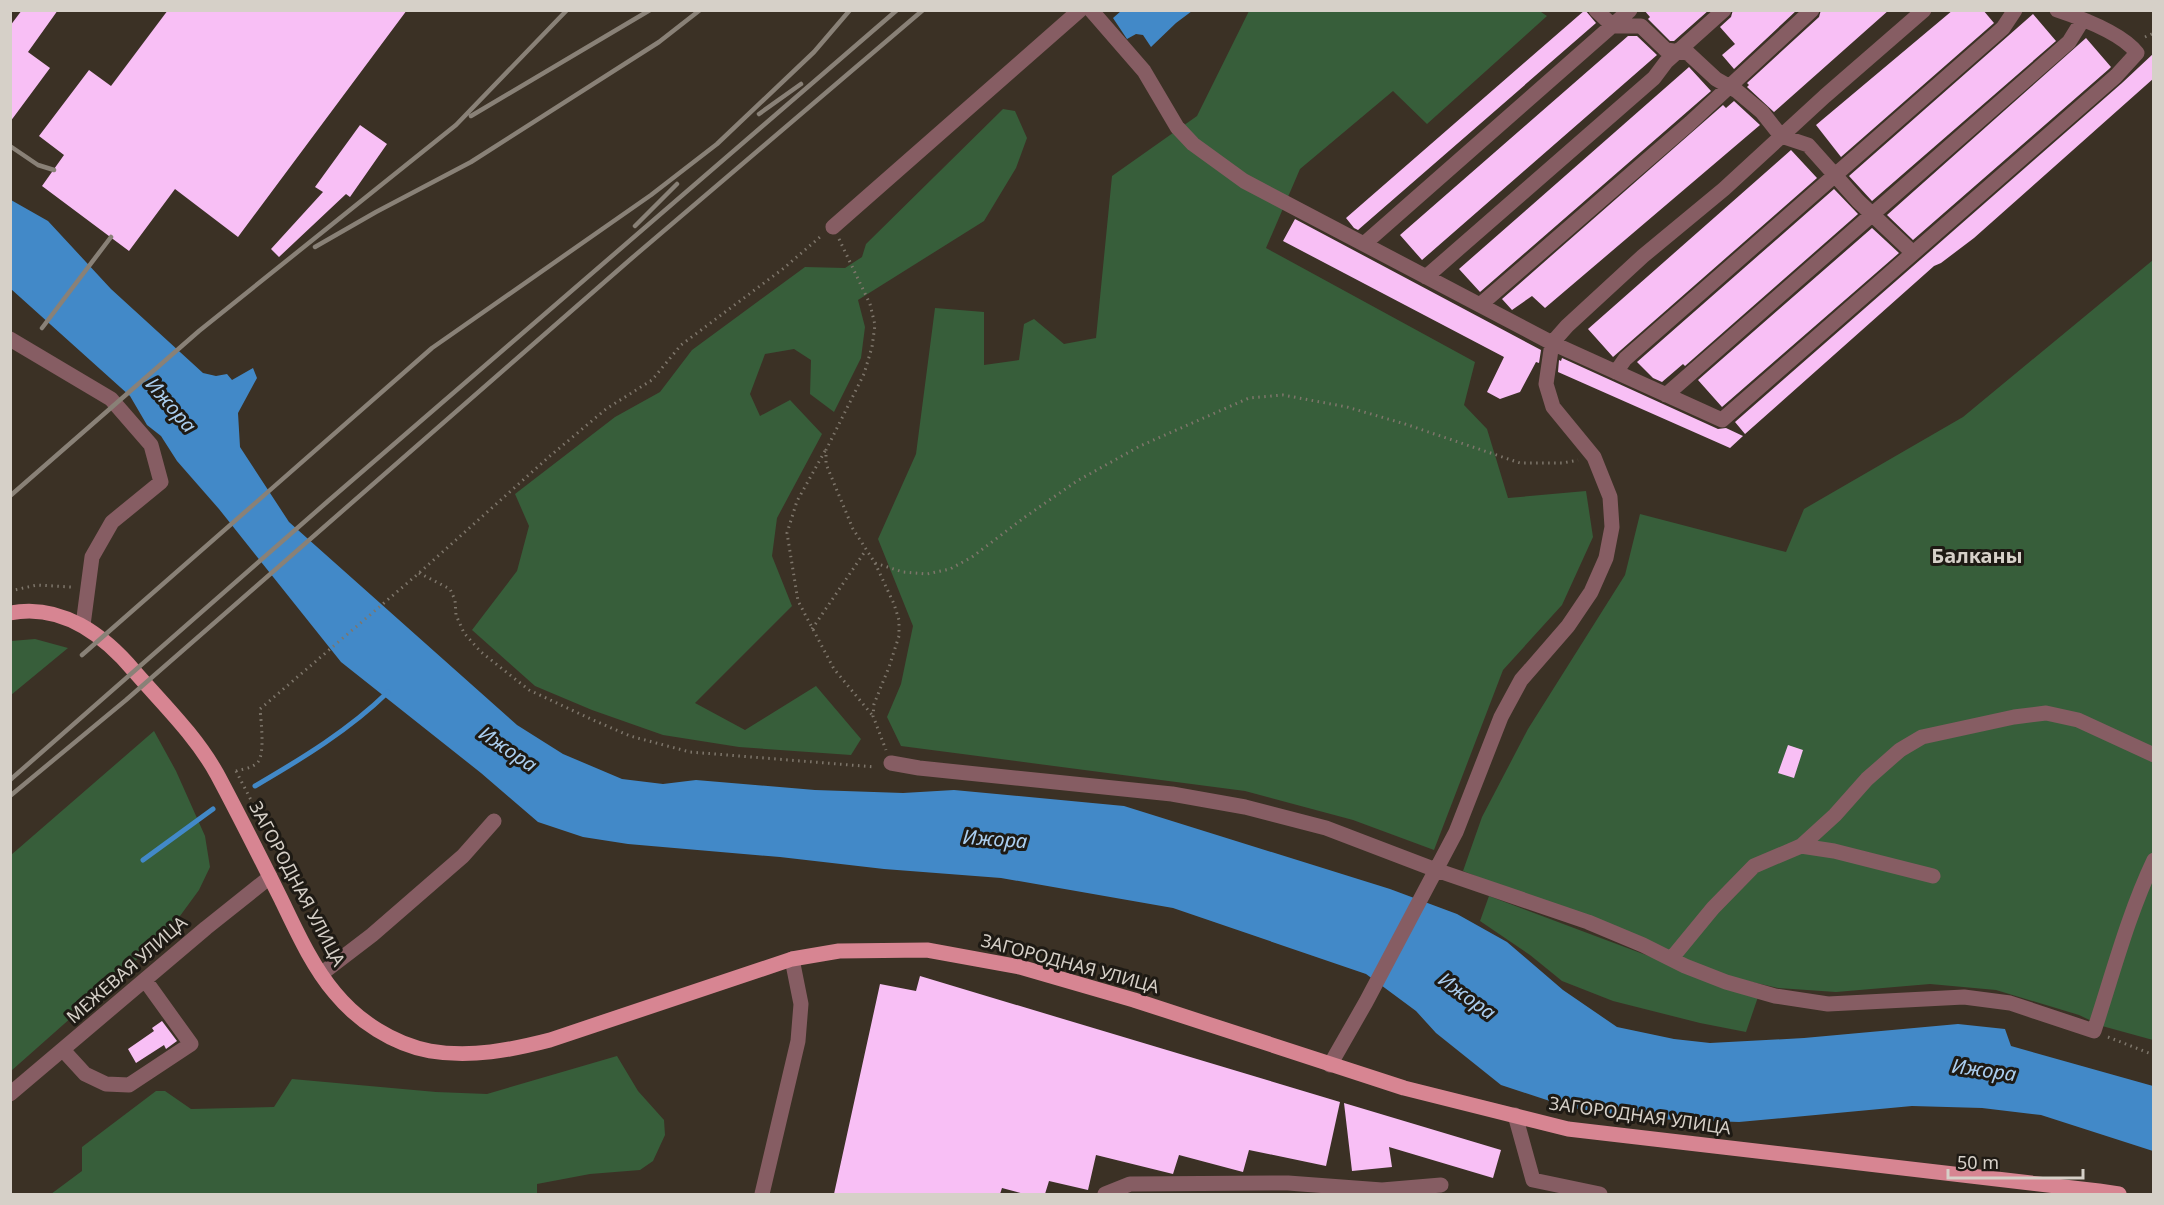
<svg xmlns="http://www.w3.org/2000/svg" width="2164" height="1205" viewBox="0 0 2164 1205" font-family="'Noto Sans',sans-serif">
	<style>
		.green { fill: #375e3a }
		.water { fill: #4289c8 }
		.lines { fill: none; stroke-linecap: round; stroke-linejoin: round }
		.stream { stroke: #4289c8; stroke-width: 5 }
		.building { fill: #f8bff5 }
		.path { stroke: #7e766b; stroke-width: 3; stroke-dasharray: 1.5 4.5; stroke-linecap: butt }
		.minor { stroke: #865d63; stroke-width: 15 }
		.major { stroke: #d78592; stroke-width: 15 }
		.rail { stroke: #898177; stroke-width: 4.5 }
		.labels { text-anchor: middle; stroke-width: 6; stroke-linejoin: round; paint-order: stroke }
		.street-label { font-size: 18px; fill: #d6d0c8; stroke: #1e1a14 }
		.water-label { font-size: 20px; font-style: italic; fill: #abceef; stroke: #1e1a14 }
		.neighbourhood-label { font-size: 20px; font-weight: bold; fill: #d6d0c8; stroke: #1e1a14 }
	</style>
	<rect width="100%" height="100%" fill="#3b3125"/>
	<path class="green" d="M 1538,10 L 1547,16 L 1427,124 L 1393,91 L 1300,169 L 1266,248 L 1475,362 L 1464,405 L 1487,429 L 1508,498 L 1586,491 L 1593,537 L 1562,605 L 1503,670 L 1434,850 L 1353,820 L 1245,791 L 901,746 L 887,717 L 901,684 L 913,626 L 878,539 L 916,454 L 935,308 L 984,312 L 984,365 L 1019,360 L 1024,324 L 1034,319 L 1064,344 L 1096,338 L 1112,176 L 1197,116 L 1249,11 Z
		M 1003,109 L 1015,111 L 1027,138 L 1016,168 L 984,221 L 858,300 L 865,327 L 861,358 L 834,412 L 810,394 L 811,360 L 794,349 L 765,354 L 750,394 L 760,416 L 790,400 L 822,434 L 777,518 L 772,556 L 792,606 L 695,703 L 745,730 L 816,686 L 861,739 L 851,755 L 739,747 L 663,735 L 592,710 L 535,686 L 472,630 L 517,571 L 529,526 L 515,494 L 615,417 L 660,392 L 692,350 L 805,267 L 845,268 L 862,257 L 866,244 Z
		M 2153,260 L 2153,1040 L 2102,1026 L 2079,1015 L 1996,990 L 1930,984 L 1836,992 L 1778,988 L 1730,977 L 1463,871 L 1482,817 L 1528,729 L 1625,575 L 1640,514 L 1786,552 L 1804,509 L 1963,417 Z
		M 35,639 L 68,648 L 11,695 L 11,641 Z
		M 154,731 L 176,771 L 205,836 L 210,867 L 199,890 L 169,931 L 11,1071 L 11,855 Z
		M 1489,896 L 1758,997 L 1746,1032 L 1700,1023 L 1613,1001 L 1562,981 L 1530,955 L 1480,921 Z
		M 617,1056 L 638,1091 L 664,1120 L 665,1135 L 653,1161 L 640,1170 L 590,1174 L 537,1184 L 537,1194 L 51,1194 L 82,1171 L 82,1147 L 156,1091 L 165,1091 L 191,1109 L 274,1107 L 292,1079 L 436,1092 L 487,1094 Z"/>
	<path class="water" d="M 1121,11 L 1121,10 L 1192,11 L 1176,23 L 1151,47 L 1143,35 L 1136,34 L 1127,39 L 1113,18 Z
		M 11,200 L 48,221 L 111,289 L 203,373 L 216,376 L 227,374 L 232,380 L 253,368 L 257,378 L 238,413 L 240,447 L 289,522 L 517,725 L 563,754 L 622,779 L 663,784 L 696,780 L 815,790 L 903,793 L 954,790 L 1124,806 L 1390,889 L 1457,914 L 1507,942 L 1563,990 L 1617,1027 L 1674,1039 L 1710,1043 L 1804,1038 L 1958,1024 L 2005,1029 L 2011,1046 L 2153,1086 L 2153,1151 L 2041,1115 L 1982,1108 L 1912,1106 L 1739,1122 L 1627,1118 L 1568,1107 L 1501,1085 L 1436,1033 L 1416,1011 L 1366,974 L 1173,908 L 1001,878 L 884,869 L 780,857 L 628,844 L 583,837 L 538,822 L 481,773 L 341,662 L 219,509 L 177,461 L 161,436 L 147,425 L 130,396 L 11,289 Z"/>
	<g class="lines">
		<path class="stream" d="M 255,786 C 303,758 349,730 388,692
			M 143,860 L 213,809"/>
	</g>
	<path class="building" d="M 22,10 L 58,10 L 28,52 L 50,68 L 10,122 L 10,26 Z
		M 168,10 L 407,10 L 238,237 L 175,189 L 129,251 L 42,186 L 64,155 L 39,136 L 89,70 L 111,86 Z
		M 1585,10 L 1596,23 L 1358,230 L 1354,228 L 1346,218 Z
		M 1644,10 L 1709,10 L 1674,41 L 1670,41 L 1648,19 L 1650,17 Z
		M 1733,10 L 1797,10 L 1734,69 L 1722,55 L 1735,44 L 1720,27 L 1731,17 Z
		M 1821,10 L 1889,10 L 1774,112 L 1747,87 L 1749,85 L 1747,83 L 1819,17 Z
		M 1953,10 L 1983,10 L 1994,23 L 1841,157 L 1816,125 Z
		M 2033,14 L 2056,41 L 1872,201 L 1849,176 Z
		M 1628,36 L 1637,36 L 1657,55 L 1422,260 L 1400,235 Z
		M 2086,38 L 2111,67 L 2109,69 L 1913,240 L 1887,215 Z
		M 2154,53 L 2154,78 L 1974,238 L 1941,263 L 1934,266 L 1745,434 L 1735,422 L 2122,83 Z
		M 1689,67 L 1711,91 L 1480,292 L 1459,269 Z
		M 1734,101 L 1760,125 L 1545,308 L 1532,296 L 1512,310 L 1502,299 L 1723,105 L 1726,108 Z
		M 360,125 L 387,144 L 350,197 L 346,194 L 279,257 L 271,249 L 323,192 L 315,187 Z
		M 1791,150 L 1817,178 L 1613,357 L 1588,329 Z
		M 1834,189 L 1858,214 L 1685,366 L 1683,364 L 1662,382 L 1653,378 L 1637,362 Z
		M 1295,219 L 1541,350 L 1539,363 L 1536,362 L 1520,392 L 1500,399 L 1487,392 L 1504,357 L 1283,241 Z
		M 1872,228 L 1899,253 L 1722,407 L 1698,380 Z
		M 1562,358 L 1718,429 L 1726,428 L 1743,436 L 1730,448 L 1558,372 L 1559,360 L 1561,361 Z
		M 1788,745 L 1803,750 L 1794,778 L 1778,773 Z
		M 920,976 L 1340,1102 L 1326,1166 L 1249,1150 L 1243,1172 L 1179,1155 L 1173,1174 L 1096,1155 L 1088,1190 L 1049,1181 L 1045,1194 L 1024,1194 L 1002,1188 L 1000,1194 L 834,1194 L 880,984 L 916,991 Z
		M 162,1021 L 177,1041 L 166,1049 L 164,1045 L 136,1063 L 128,1049 L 154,1031 L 152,1028 Z
		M 1344,1103 L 1501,1150 L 1493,1178 L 1389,1147 L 1392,1167 L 1352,1171 Z"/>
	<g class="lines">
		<path class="path" d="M 2145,37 L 2154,33
			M 839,239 L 870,304 L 875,325 L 872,347 L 864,374 L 826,450 L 826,464 L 853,529 L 875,563 L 903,572 L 927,574 L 950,569 L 972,557 L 1025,517 L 1077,481 L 1140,446 L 1249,398 L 1283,395 L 1347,407 L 1405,424 L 1520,463 L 1563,463 L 1578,460
			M 825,451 L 797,501 L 787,533 L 798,601 L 834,669 L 873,716
			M 875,563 L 894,604 L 899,620 L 899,636 L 889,667 L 874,704 L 873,716 L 886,750
			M 419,573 L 450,589 L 455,600 L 456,615 L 464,633 L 481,652 L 529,690 L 593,720 L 630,736 L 690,752 L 875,767
			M 10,591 L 37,585 L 71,587
			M 812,629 L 866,550
			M 236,771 C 243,769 253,768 258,762 C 265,753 261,721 260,709 L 419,573 L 550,456 L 606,409 L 652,380 L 681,345 L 784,268 L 820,237
			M 236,771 L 283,862
			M 2108,1037 L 2154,1055"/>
		<path class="minor" d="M 1091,10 L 1144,71 L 1177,127 L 1193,144 L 1244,181 L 1552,343 L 1722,420 L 2116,76 L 2137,53 C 2122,33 2081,18 2057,10
			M 1596,10 L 1613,26 L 1641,26 L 1666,50 L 1688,53 L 1716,79 L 1737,91 L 1762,112 L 1781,136 L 1808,145 L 1858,201 L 1912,252
			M 833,227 L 1080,10
			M 1364,244 L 1630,10
			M 1426,277 L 1654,78 L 1666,62 L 1724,10
			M 1480,305 L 1690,123 L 1812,10
			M 10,339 L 111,399 L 151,445 L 161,482 L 112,522 L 92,557 L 83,625
			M 1616,372 L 1625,359 L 2003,28 L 2015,10
			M 1666,395 L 2069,42 L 2082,21
			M 891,763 L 919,768 L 1172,794 L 1245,807 L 1326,828 L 1436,870 L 1588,922 L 1643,945 L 1685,966 L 1726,982 L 1775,996 L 1828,1004 L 1964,997 L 2010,1003 L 2094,1031 C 2113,973 2128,915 2154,860
			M 1801,846 L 1834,851 L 1933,876
			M 1671,959 L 1713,908 L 1754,866 L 1801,846 L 1835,815 L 1867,779 L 1900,750 L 1922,737 L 2014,717 L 2046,713 L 2078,720 L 2154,755
			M 321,974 L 372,935 L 463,856 L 494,821
			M 63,1050 L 85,1074 L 106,1084 L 129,1085 L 191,1044 L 145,980
			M 1330,1065 L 1366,1002 L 1456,832 L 1501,717 L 1521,680 L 1568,626 L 1591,592 L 1606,558 L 1612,527 L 1610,497 L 1594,457 L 1553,407 L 1546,384 L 1552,343 L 1567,326 L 1643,256 L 1724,189 L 1825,96 L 1924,10
			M 10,1094 L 206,928 L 270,877
			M 1515,1115 L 1533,1180 L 1600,1194
			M 762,1194 L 798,1041 L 801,1004 L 792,959
			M 1105,1194 L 1130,1184 L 1288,1183 L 1382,1190 L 1441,1185"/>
		<path class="major" d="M 10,613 C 61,603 104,635 135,672 C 163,704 196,736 217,774 C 239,815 260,857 281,899 C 296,930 312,966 335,993 C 358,1021 393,1044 430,1051 C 471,1058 511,1050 550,1040 L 792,959 L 839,951 L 927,950 L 1020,967 L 1134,1000 L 1404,1088 L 1568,1129 L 2099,1191 L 2119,1194"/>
		<path class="rail" d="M 759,114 L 801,84
			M 471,116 L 650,10
			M 10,146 L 38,165 L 54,170
			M 635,226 L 677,184
			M 315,247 L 376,212 L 471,162 L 659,42 L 700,10
			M 42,328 L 111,237
			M 10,496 L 199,331 L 456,125 L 567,10
			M 82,655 L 432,348 L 651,195 L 717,144 L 814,52 L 850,10
			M 10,780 L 327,502 L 897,10
			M 10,796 L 126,700 L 632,258 L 923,10"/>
	</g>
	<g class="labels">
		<g class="street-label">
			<text transform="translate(297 884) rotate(62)" y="6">ЗАГОРОДНАЯ УЛИЦА</text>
			<text transform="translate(1070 964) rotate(15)" y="6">ЗАГОРОДНАЯ УЛИЦА</text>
			<text transform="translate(127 970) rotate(-41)" y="6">МЕЖЕВАЯ УЛИЦА</text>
			<text transform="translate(1640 1116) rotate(8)" y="6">ЗАГОРОДНАЯ УЛИЦА</text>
		</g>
		<g class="water-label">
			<text transform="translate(171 405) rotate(49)" y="7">Ижора</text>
			<text transform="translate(508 749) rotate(34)" y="7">Ижора</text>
			<text transform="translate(995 839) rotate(4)" y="7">Ижора</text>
			<text transform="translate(1467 996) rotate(36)" y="7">Ижора</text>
			<text transform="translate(1984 1070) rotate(8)" y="7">Ижора</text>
		</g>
		<g class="neighbourhood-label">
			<text x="1977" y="563">Балканы</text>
		</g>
	</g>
	<rect width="2164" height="1205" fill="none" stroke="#d6d0c8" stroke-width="24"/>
	<path d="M1948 1169v9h135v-9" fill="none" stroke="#d6d0c8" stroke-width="3"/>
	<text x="1957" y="1169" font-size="18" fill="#d6d0c8" stroke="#1e1a14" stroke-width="4.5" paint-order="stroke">50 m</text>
</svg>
